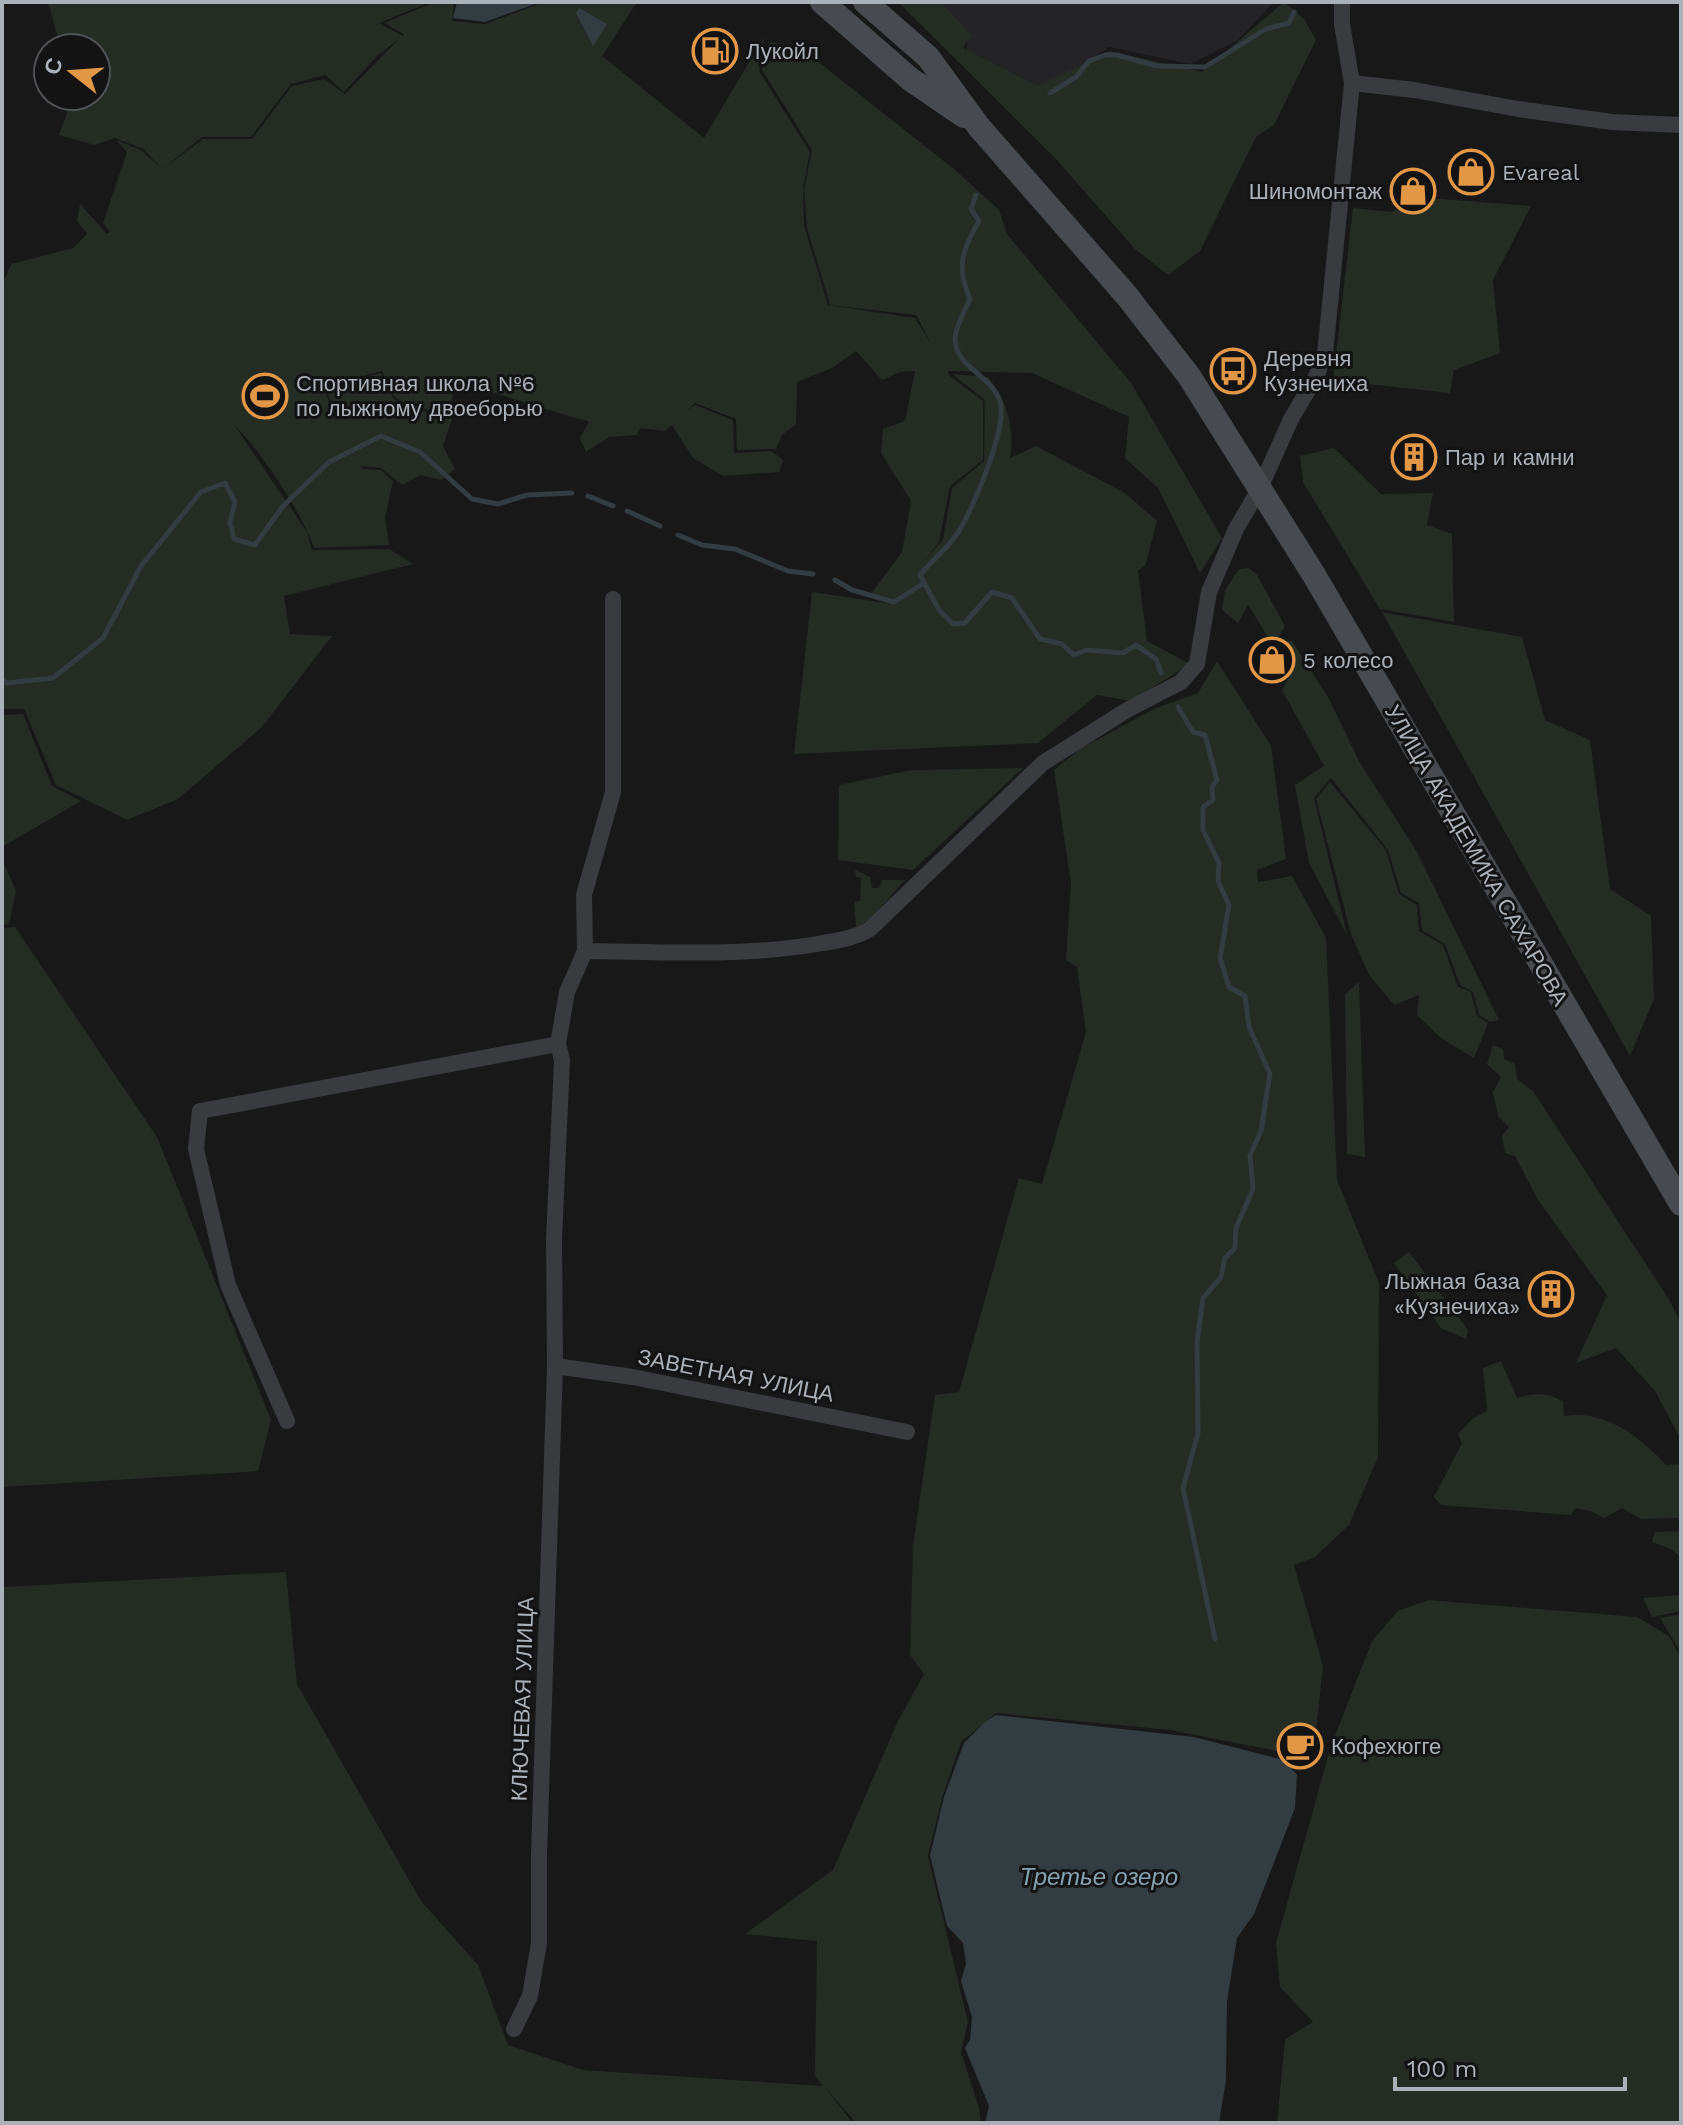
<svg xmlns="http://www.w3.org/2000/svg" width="1683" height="2125" viewBox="0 0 1683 2125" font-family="'Work Sans',sans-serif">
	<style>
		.built { fill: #242426 }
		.green { fill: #242c24; fill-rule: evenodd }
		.water { fill: #323c41 }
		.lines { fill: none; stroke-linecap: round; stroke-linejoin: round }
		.stream { stroke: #323c41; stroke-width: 5 }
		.minor { stroke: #393b3e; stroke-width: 16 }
		.secondary { stroke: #474a4e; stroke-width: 24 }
		.labels { text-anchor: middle; stroke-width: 6; stroke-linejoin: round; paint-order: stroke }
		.poi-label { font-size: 22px; fill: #abb1b8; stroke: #131314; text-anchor: start }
		.street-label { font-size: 22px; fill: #abb1b8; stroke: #131314 }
		.water-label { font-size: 24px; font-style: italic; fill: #85a2b0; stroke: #131314 }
	</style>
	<rect width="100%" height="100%" fill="#181819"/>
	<path class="built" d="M 930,2 L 1274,2 L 1238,40 L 1190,64 L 1109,47 L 1041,90 L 967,54 L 967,35 Z"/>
	<path class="green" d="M 48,2 L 430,2 L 379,23 L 403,36 L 404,34 L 384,23 L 435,2 L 454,2 L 452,21 L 485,24 L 544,2 L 637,2 L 602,56 L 704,138 L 764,37 L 759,71 L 810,152 L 803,188 L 804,225 L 828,305 L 915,318 L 932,345 L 916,315 L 830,305 L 807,228 L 804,190 L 812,150 L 762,70 L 770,42 L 798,46 L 954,169 L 999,210 L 1007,234 L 1131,383 L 1222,538 L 1200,573 L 1158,488 L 1125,458 L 1129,417 L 1032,373 L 948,371 L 950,376 L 983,401 L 983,460 L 950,486 L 939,542 L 922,564 L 943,539 L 952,488 L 984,461 L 985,400 L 952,374 L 988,377 C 1008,402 1014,426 1010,458 L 1036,446 L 1125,493 L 1157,521 L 1145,566 L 1138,570 L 1147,641 L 1190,664 L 1131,701 L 1097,695 L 1038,743 L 794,754 L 812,592 L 886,603 L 891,598 L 871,594 L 902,552 L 911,501 L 881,453 L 883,429 L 905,421 L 915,371 L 900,372 L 882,380 L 856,351 L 832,368 L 797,382 L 796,424 L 782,435 L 776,449 L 737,450 L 736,419 L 695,403 L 687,411 L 695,405 L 733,420 L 734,453 L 771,451 L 783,460 L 779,472 L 723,476 L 693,458 L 672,425 L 665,431 L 640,428 L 637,435 L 609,437 L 586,452 L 580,438 L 589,422 L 488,391 L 454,391 L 447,415 L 404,403 L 395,397 L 382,371 L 323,387 L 334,413 L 330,420 L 338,413 L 324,388 L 381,373 L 393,398 L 403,405 L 452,419 L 443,446 L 455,469 L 441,480 L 421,475 L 402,485 L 381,468 L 361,466 L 363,469 L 381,470 L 393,481 L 385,517 L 389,545 L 314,548 C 302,513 261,451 235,426 L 307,532 L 312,550 L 389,549 L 413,564 L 284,596 L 290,634 L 332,636 L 262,727 L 178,799 L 127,820 L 56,785 L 24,709 L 2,709 L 2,286 L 11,264 L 73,248 L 87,234 L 77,221 L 80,204 L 107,234 L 110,232 L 103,223 L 127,152 L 116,140 L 141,150 L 163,170 L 143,149 L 115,138 L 94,145 L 59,135 L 73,96 L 96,96 L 96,48 L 61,48 ZM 399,39 L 345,94 L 324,79 L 292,86 L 252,139 L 203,139 L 163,169 L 202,137 L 251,137 L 291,84 L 325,75 L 344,92 L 378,55 Z
		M 898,2 L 941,2 L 971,35 L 963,48 L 1038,86 L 1110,51 L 1202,72 L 1284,2 L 1304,19 L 1316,40 L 1274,125 L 1256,137 L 1200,251 L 1168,275 L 1134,248 L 1056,159 Z
		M 1415,197 L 1531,206 L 1493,280 L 1500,353 L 1454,370 L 1450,393 L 1333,380 L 1353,208 L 1392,212 Z
		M 1334,448 L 1381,494 L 1433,493 L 1427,525 L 1452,534 L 1454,622 L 1380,609 L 1303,482 L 1300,456 Z
		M 1249,568 L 1257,575 L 1285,626 L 1279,637 L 1268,637 L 1248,605 L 1238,623 L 1222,610 L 1225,590 L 1239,569 Z
		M 1382,612 L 1522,637 L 1545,720 L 1590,740 L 1610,889 L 1651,916 L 1654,999 L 1630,1056 Z
		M 1280,641 L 1292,641 L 1328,697 L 1360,763 L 1417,852 L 1499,1020 L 1490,1022 L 1479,1015 L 1473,992 L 1460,985 L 1445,944 L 1422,930 L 1419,903 L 1401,893 L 1388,850 L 1331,778 L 1314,798 L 1347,935 L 1309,863 L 1295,785 L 1324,766 L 1282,690 C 1295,672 1288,664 1279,646 Z
		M 1217,661 L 1271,746 L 1286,859 L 1257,870 L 1258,882 L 1292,876 L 1326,938 L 1337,1180 L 1379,1283 L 1378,1457 L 1349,1525 L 1315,1557 L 1294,1565 L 1323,1666 L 1313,1758 L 1170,1730 L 996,1713 L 961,1742 L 942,1798 L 928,1856 L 968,2022 L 961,2052 L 979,2108 L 981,2123 L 856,2123 L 825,2087 L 853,2123 L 2,2123 L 2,1587 L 286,1572 L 297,1684 L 421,1901 L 478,1965 L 508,2045 L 583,2070 L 823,2086 L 815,2076 L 817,1941 L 745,1934 L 833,1870 L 898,1721 L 924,1674 L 910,1655 L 913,1545 L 935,1395 L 959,1392 L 1019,1178 L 1042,1184 L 1086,1032 L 1077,967 L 1066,960 L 1071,883 L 1054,770 L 1080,749 L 1156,708 L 1198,693 Z
		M 23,714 L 52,786 L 81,801 L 2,847 L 2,715 Z
		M 1023,768 L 913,870 L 838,860 L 839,785 L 912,770 Z
		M 1330,782 L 1386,850 L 1399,894 L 1417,905 L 1419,931 L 1443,945 L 1458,987 L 1471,992 L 1477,1016 L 1488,1023 L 1474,1058 L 1441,1038 L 1417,1015 L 1419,995 L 1394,1005 L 1369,975 L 1351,934 L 1316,799 Z
		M 2,859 L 16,891 L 9,924 L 2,925 Z
		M 855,870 L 870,877 L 872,888 L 879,888 L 882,880 L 905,880 L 871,918 L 856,928 L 854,902 L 860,901 L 861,878 L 856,877 Z
		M 15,927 L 157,1137 L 271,1420 L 258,1471 L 2,1487 L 2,928 Z
		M 1359,982 L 1365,1157 L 1347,1154 L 1345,994 Z
		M 1493,1045 L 1503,1049 L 1504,1059 L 1515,1064 L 1517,1079 L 1533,1091 L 1670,1301 L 1681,1324 L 1681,1440 L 1655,1391 L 1616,1348 L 1576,1363 L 1607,1295 L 1538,1200 L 1515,1156 L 1505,1153 L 1502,1136 L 1509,1127 L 1498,1116 L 1493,1092 L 1501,1077 L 1487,1064 Z
		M 1409,1252 L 1468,1330 L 1466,1339 L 1441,1328 L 1394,1263 Z
		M 1501,1361 L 1517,1398 C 1533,1393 1550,1392 1563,1402 L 1564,1416 C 1604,1409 1640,1436 1666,1465 L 1681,1464 L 1681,1518 L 1641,1519 L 1622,1508 L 1604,1518 L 1591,1511 L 1575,1508 L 1571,1515 L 1441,1505 L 1434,1497 L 1462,1443 L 1458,1434 L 1472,1419 L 1487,1411 L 1483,1368 Z
		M 1681,1531 L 1681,1558 L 1673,1550 L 1652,1542 L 1655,1532 Z
		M 1681,1595 L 1681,1611 L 1652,1617 L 1643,1598 Z
		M 1429,1600 L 1637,1617 L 1669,1636 L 1681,1658 L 1681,2123 L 1277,2123 L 1285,2039 L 1313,2022 L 1280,1987 L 1276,1943 L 1331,1746 L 1372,1641 L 1398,1611 Z
		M 1681,1614 L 1681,1653 L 1660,1618 Z"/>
	<path class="water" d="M 457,2 L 541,2 L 485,22 L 453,18 Z
		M 579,8 L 607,24 L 593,46 L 576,13 Z
		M 996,1715 L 1194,1737 L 1284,1760 L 1297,1775 L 1295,1808 L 1254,1914 L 1237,1938 L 1227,2002 L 1226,2080 L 1219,2123 L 985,2123 L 989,2106 L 965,2048 L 970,2040 L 972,2017 L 961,1981 L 966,1964 L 963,1943 L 947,1926 L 930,1855 L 944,1797 L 964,1743 L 985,1722 Z"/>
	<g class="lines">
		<path class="stream" d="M 1050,93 L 1076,77 L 1089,61 L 1105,55 L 1117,55 L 1157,66 L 1205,67 L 1266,29 L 1289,23 L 1294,12
			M 976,195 L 971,209 L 979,221 C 962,250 956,267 970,299 C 965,310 955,328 955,339 C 955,367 993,376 1000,402 C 1008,427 972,512 957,534 C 947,549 931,561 920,575 L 939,610 L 953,624 L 965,623 L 992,592 L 1012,598 L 1040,639 L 1062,644 L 1074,655 L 1087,650 L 1123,653 L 1136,645 L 1156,659 L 1161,673
			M 588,496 L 613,506
			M 627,511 L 660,526
			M 678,535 L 702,545 L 735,549 L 788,571 L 813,574
			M 835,580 L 852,590 L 894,602 L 924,583
			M 2,680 L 7,683 L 53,678 L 103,638 L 141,566 L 201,492 L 225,483 L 235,502 L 230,523 L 234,539 L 255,545 L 283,506 L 329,462 L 381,436 L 420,452 L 472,499 L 498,504 L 527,495 L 572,493
			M 1178,707 L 1193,732 L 1205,735 L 1217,780 L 1212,787 L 1213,800 L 1203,807 L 1203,830 L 1219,863 L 1218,881 L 1229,905 L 1220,958 L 1229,987 L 1245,996 L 1249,1027 L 1270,1074 L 1261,1131 L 1250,1155 L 1253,1189 L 1236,1228 L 1235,1248 L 1225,1258 L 1221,1277 L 1203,1298 L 1197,1342 L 1198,1433 L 1183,1488 L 1215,1639"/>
		<path class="minor" d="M 1352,83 L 1414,90 L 1518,109 L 1612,122 L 1681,125
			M 585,951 C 664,952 745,957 823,943 C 840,940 855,938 870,929 L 1043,763 L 1127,710 L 1181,682 L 1197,664 L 1209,592 L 1236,529 L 1260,488 L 1291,419 L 1316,377 L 1325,354 L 1352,83 L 1342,24 L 1342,2
			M 558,1044 L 567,992 L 585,951 L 584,895 L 613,792 L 613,599
			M 555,1366 L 633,1377 L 907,1432
			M 287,1421 L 228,1285 L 196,1149 L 200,1111 L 558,1044 L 562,1060 L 554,1239 L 555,1366 L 539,1854 L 539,1943 L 530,1996 L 514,2029"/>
		<path class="secondary" d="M 822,2 L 910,79 L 964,116
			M 865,2 L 928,57 L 979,127 L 1127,296 L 1189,376 L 1314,575 L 1681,1204"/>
	</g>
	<defs>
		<g id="fuel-ring" transform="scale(2.3)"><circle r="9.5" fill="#131314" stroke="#e29747" stroke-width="1.5"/><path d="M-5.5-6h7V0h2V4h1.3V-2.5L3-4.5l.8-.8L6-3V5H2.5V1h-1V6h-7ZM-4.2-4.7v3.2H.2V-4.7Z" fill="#e29747"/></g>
		<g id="shop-ring" transform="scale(2.3)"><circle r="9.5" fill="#131314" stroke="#e29747" stroke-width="1.5"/><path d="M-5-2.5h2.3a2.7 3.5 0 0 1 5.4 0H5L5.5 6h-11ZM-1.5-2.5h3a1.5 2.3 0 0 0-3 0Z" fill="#e29747"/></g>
		<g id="bus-ring" transform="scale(2.3)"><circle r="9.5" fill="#131314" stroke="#e29747" stroke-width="1.5"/><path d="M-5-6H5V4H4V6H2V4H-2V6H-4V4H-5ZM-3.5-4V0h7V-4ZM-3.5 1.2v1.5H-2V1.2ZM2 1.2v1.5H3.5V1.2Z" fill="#e29747"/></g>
		<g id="stadium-ring" transform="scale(2.3)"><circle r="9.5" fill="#131314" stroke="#e29747" stroke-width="1.5"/><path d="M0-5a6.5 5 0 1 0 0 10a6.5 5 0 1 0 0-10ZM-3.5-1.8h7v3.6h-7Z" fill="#e29747"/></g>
		<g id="building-ring" transform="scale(2.3)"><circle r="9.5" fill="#131314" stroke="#e29747" stroke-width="1.5"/><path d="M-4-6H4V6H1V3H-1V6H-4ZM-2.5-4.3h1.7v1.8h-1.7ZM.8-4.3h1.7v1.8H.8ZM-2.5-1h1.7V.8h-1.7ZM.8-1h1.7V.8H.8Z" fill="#e29747"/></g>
		<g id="cafe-ring" transform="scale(2.3)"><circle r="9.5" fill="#131314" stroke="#e29747" stroke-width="1.5"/><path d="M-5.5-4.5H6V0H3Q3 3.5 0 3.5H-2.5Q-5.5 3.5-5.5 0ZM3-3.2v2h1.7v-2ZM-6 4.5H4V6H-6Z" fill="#e29747"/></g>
	</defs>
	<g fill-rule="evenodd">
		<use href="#fuel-ring" x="715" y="51"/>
		<use href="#shop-ring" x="1471" y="172"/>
		<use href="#shop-ring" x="1413" y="191"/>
		<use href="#bus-ring" x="1233" y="371"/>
		<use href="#stadium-ring" x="265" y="396"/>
		<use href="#building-ring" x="1414" y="457"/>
		<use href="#shop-ring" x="1272" y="660"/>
		<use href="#building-ring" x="1551" y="1294"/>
		<use href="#cafe-ring" x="1300" y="1746"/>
	</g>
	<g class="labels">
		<g class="poi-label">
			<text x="746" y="59">Лукойл</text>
			<text x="1502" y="180">Evareal</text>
			<text x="1382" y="199" text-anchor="end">Шиномонтаж</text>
			<text x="1264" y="366">Деревня<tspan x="1264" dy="25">Кузнечиха</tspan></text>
			<text x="296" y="391">Спортивная школа №6<tspan x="296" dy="25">по лыжному двоеборью</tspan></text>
			<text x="1445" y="465">Пар и камни</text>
			<text x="1303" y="668">5 колесо</text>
			<text x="1520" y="1289" text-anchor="end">Лыжная база<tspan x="1520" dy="25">«Кузнечиха»</tspan></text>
			<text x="1331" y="1754">Кофехюгге</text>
		</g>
		<g class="street-label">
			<text transform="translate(1477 855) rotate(60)" y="8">УЛИЦА АКАДЕМИКА САХАРОВА</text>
			<text transform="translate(736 1375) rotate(11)" y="8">ЗАВЕТНАЯ УЛИЦА</text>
			<text transform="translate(522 1699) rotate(-88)" y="8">КЛЮЧЕВАЯ УЛИЦА</text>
		</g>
		<g class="water-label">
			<text x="1099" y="1885">Третье озеро</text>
		</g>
	</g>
	<rect width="1683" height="2125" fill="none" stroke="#abb1b8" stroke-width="8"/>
	<g transform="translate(72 72) rotate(287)"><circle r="38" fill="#131314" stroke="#505256" stroke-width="2"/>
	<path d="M0-6L14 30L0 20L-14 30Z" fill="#e29747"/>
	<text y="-12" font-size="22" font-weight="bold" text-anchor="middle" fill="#abb1b8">С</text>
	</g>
	<path d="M1395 2077v12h230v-12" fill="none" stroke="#abb1b8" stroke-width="4"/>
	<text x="1407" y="2077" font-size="24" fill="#abb1b8" stroke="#131314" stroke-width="6" paint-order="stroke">100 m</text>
</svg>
